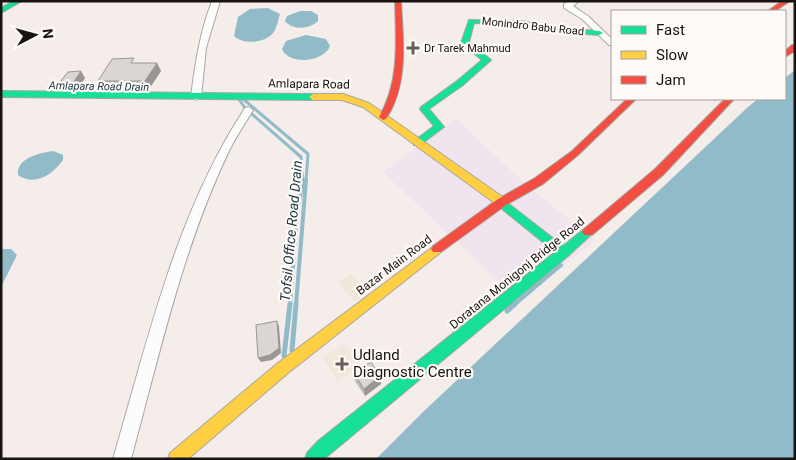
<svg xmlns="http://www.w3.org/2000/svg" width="796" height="460" viewBox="0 0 796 460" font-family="Roboto,sans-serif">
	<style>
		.commercial { fill: #f0e5ee }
		.medical { fill: #f2e7db }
		.water { fill: #91bbc8 }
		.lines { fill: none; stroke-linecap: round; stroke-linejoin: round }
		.stream-far2 { stroke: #91bbc8; stroke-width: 3 }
		.stream-far1 { stroke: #91bbc8; stroke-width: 4 }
		.stream { stroke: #91bbc8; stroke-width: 5 }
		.street-casing { stroke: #aaa6a4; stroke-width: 2 }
		.fast-casing { stroke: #aaa6a4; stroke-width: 2 }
		.slow-casing { stroke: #aaa6a4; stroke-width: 2 }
		.jam-casing { stroke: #aaa6a4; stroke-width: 2 }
		.street { fill: #fdfcfc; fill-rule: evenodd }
		.fast { fill: #16e098; fill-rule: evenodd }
		.slow { fill: #ffcf43; fill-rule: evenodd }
		.jam { fill: #f24e42; fill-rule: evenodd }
		.wall { fill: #bcb8b6 }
		.shaded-wall { fill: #999694 }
		.building { fill: #dbd6d4; stroke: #999694 }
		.poi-dot { fill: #65605e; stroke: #fffaf8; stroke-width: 2 }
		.labels { text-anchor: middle; stroke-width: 4.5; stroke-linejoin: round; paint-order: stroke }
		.far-street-label { font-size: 11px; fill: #181412; stroke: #fffaf8 }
		.far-poi-label { font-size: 11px; fill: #181412; stroke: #fffaf8; text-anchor: start }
		.far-water-label { font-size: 11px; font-style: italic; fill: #183740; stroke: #fffaf8 }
		.street-label { font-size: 12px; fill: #181412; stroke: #fffaf8 }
		.water-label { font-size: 14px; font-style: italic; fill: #183740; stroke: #fffaf8 }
		.near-poi-label { font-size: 15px; fill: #181412; stroke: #fffaf8; text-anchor: start }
	</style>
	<rect width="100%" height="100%" fill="#f4edea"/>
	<path class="commercial" d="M 457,119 L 526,185 L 595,240 L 520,302 L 383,172 Z"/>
	<path class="medical" d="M 351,274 L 367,293 L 354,302 L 338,282 Z
		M 343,345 L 348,351 L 353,348 L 360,358 L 355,362 L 358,367 L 337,381 L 323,357 Z"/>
	<path class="water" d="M 268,8 L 280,14 C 278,20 277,28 273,33 C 265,43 243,45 234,36 L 238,17 L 250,9 Z
		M 300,11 L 311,11 L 318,15 L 318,21 C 310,29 293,31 285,21 L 287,16 Z
		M 306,35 L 326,39 L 330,46 C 324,62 289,66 282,49 L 286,41 Z
		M 795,70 L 795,459 L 376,459 L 423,412 L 748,107 L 758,99 L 785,99 L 785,78 Z
		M 53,151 L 63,155 L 63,160 C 53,174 35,187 18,175 C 16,158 40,153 53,151 Z
		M 1,249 L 11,249 L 17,255 L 1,287 Z"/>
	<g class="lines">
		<path class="stream-far2" d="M 238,98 L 245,108 L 301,157 L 303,181
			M 242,98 L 308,154 L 306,181"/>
		<path class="stream-far1" d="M 290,305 L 297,213 L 303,180
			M 296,305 L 306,180
			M 514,305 L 561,265"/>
		<path class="stream" d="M 507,311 L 515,304
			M 292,350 L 296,304
			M 284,356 L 290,304"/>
		<g class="street-casing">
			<path id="street" d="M 212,1 L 220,1 L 206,48 L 201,97 L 196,100 L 191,97 C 195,64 200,32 212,1 Z
				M 569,1 L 579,1 L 573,6 L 588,16 L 612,39 L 612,45 L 609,45 L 582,19 L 564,8 L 564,4 Z
				M 248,107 L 253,110 C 245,124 235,138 228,153 C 182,250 159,356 131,459 L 113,459 C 148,340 176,213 245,108 Z"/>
		</g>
		<g class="fast-casing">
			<path id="fast" d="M 14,1 L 22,1 L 1,13 L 1,8 Z
				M 469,20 L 521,21 L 561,28 L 599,31 L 603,33 L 599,35 L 561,32 L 521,25 L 474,23 L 469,42 L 491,60 L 463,85 L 429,109 L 444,127 L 420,145 L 414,145 L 414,141 L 434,126 L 420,109 L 421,107 L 457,81 L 482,60 L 461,43 Z
				M 1,91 L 313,94 L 317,97 L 313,100 L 1,97 Z
				M 500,197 L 563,246 L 584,229 L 592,229 L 594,232 L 568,256 L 324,459 L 305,459 L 307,453 L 318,441 L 555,252 L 496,204 L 495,201 L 496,198 Z"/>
		</g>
		<g class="slow-casing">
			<path id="slow" d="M 343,94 L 369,103 L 504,198 L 505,201 L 504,204 L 496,204 L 363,107 L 342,100 L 313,100 L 309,97 L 313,94 Z
				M 437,244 L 441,246 L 443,249 L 441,252 L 288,373 L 188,459 L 168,459 L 170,453 L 278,363 Z"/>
		</g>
		<g class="jam-casing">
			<path id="jam" d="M 395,1 L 401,1 C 403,41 409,84 386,119 L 383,120 L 379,117 C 400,82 396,41 395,1 Z
				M 782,1 L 790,1 L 775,11 L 768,11 Z
				M 792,45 L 795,45 L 795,51 L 785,57 L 785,51 Z
				M 627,99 L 636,99 L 578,155 L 543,184 L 506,205 L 441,252 L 433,252 L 431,249 L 433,246 L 498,199 L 535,178 L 572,151 Z
				M 725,99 L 734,99 L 663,175 L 592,235 L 584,235 L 582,232 L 584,229 L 655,169 Z"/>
		</g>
		<use href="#street" class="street"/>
		<use href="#fast" class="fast"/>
		<use href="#slow" class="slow"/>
		<use href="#jam" class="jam"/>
	</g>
	<path class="wall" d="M 136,63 L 157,63 L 161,71 L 149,89 L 103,89 L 98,81 Z
		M 85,78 L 78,89 L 64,89 L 60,82 Z
		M 354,373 L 380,376 L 381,384 L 365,396 L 355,381 Z"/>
	<path class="shaded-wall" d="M 157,63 L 161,71 L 149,89 L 145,81 Z
		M 81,71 L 85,78 L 78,89 L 73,83 Z
		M 277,321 L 279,326 L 281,353 L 272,360 L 261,362 L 258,358 Z
		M 380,376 L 381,384 L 365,396 L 364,389 Z"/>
	<path class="building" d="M 134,58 L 131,63 L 157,63 L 145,81 L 98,81 L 112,59 Z
		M 81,71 L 73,83 L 60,82 L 68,72 Z
		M 277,321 L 279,348 L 270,355 L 258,358 L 256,325 Z
		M 371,362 L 380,376 L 364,389 L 354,373 Z"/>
	<g class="poi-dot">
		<path d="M410.5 40.5h5v5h5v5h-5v5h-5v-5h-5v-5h5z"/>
		<path d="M339.5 356.5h5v5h5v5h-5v5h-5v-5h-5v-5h5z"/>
	</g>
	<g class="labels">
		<g class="far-street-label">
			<text transform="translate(533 26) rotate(6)" y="4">Monindro Babu Road</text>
		</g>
		<g class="far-poi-label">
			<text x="424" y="52">Dr Tarek Mahmud</text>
		</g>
		<g class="far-water-label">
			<text transform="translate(99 86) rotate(1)" y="4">Amlapara Road Drain</text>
		</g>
		<g class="street-label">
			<text transform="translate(309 84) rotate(1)" y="4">Amlapara Road</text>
			<text transform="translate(394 265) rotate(-37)" y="4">Bazar Main Road</text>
			<text transform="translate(517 273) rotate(-39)" y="4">Doratana Monigonj Bridge Road</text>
		</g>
		<g class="water-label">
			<text transform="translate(291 231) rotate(-85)" y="5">Tofsil Office Road Drain</text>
		</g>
		<g class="near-poi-label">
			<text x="353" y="360">Udland<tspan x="353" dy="17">Diagnostic Centre</tspan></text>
		</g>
	</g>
	<rect width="796" height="460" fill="none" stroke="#181412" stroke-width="5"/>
	<rect x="611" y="10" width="175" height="90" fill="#fffaf8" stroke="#a39e9c"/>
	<rect x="621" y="26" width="25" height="8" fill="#16e098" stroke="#a39e9c"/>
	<text x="656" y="35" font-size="15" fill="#181412">Fast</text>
	<rect x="621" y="51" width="25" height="8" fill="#ffcf43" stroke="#a39e9c"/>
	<text x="656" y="60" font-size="15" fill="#181412">Slow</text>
	<rect x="621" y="76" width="25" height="8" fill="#f24e42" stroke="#a39e9c"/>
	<text x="656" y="85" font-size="15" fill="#181412">Jam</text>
	<g transform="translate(35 35) rotate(84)" stroke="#fffaf8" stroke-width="4" paint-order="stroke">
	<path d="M0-4L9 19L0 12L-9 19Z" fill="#181412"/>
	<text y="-8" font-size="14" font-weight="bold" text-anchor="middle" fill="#181412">N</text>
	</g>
</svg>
